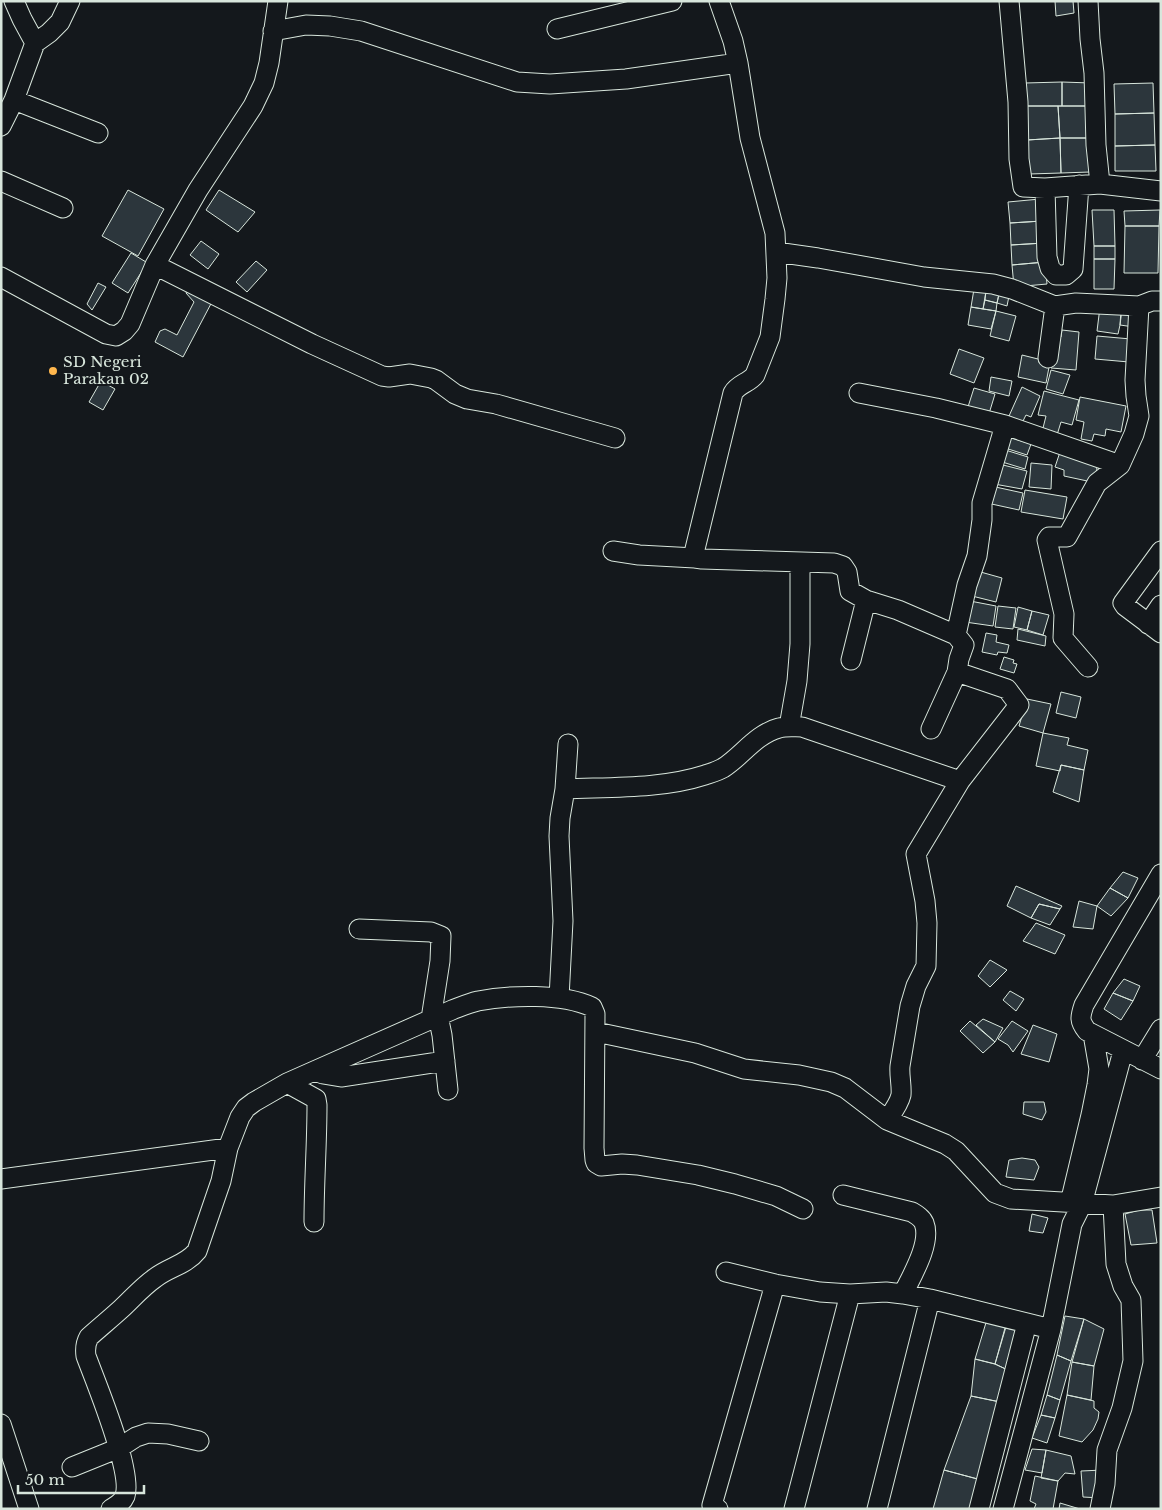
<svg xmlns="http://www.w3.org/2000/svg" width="1162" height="1510" viewBox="0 0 1162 1510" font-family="'Libre Baskerville',serif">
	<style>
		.building { fill: #2c363c; stroke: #d8e6dc }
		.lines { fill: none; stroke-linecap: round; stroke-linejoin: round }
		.minor-casing { stroke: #d8e6dc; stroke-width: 21 }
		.minor { stroke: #14181c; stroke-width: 19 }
		.poi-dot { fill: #ffb74d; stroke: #14181c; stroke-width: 2 }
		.labels { text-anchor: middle; stroke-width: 4; stroke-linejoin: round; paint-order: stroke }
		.poi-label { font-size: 15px; fill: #d8e6dc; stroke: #14181c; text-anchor: start }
	</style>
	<rect width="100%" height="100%" fill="#14181c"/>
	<path class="building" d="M 1055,1 L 1073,1 L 1074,13 L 1056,16 Z
		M 1062,82 L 1062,106 L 1026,106 L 1025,83 Z
		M 1062,82 L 1091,83 L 1090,106 L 1062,106 Z
		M 1153,83 L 1154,113 L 1115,114 L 1114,84 Z
		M 1026,106 L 1058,106 L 1060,138 L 1027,140 Z
		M 1058,106 L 1090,106 L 1090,138 L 1060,138 Z
		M 1154,113 L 1155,145 L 1115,146 L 1115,114 Z
		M 1060,138 L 1061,173 L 1029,174 L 1027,140 Z
		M 1060,138 L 1090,138 L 1090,172 L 1061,173 Z
		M 1155,145 L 1156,171 L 1115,171 L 1115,146 Z
		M 128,190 L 164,209 L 138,256 L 102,236 Z
		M 219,190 L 255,212 L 238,232 L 206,210 Z
		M 1040,199 L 1042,221 L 1010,223 L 1008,202 Z
		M 1092,210 L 1114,210 L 1115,246 L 1094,246 Z
		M 1160,210 L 1159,226 L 1125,226 L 1124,211 Z
		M 1042,221 L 1044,243 L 1011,245 L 1010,223 Z
		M 1125,226 L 1159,226 L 1158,273 L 1124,273 Z
		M 201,241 L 219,254 L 208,269 L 190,255 Z
		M 1044,243 L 1045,262 L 1012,265 L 1011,245 Z
		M 1094,246 L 1115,246 L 1115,259 L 1094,259 Z
		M 131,253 L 146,262 L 146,265 L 128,293 L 112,283 Z
		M 1094,259 L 1115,259 L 1114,289 L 1094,289 Z
		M 256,261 L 267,270 L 247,292 L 236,282 Z
		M 1045,262 L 1047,284 L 1014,287 L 1012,265 Z
		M 98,283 L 106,287 L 92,310 L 87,304 Z
		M 190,285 L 214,298 L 183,357 L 155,342 L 160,331 L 165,329 L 177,335 L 194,302 L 186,293 Z
		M 974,289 L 986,291 L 983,309 L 971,307 Z
		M 986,291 L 999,294 L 997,303 L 985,300 Z
		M 999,294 L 1009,296 L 1007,306 L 997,303 Z
		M 985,300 L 997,303 L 996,311 L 983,309 Z
		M 971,307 L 996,311 L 991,329 L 968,325 Z
		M 1100,307 L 1121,310 L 1120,325 L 1118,334 L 1097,331 Z
		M 1122,309 L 1136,311 L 1134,327 L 1120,325 Z
		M 996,311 L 1016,316 L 1009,341 L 990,336 Z
		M 1062,330 L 1079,332 L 1076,370 L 1051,368 L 1054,337 L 1061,337 Z
		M 1097,336 L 1131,339 L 1129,362 L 1095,359 Z
		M 959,349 L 984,358 L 974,383 L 950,374 Z
		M 1022,355 L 1050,362 L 1046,383 L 1018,377 Z
		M 1051,370 L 1070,375 L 1063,394 L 1046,389 Z
		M 991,377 L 1012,381 L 1009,396 L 989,391 Z
		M 101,381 L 115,389 L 103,410 L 89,402 Z
		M 1022,387 L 1040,396 L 1031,417 L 1026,415 L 1022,423 L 1009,416 Z
		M 974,388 L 995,394 L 988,417 L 967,410 Z
		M 1044,391 L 1079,400 L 1072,425 L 1061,422 L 1057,435 L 1042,432 L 1046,416 L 1038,415 Z
		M 1080,397 L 1126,406 L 1121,432 L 1106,429 L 1105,436 L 1094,434 L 1092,441 L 1081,439 L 1084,422 L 1076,420 Z
		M 1005,436 L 1031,444 L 1027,455 L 1002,447 Z
		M 1002,449 L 1028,457 L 1025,469 L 999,461 Z
		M 1060,452 L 1091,456 L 1097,469 L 1092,482 L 1064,476 L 1064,470 L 1055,467 Z
		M 1031,463 L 1052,465 L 1051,489 L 1029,487 Z
		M 999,464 L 1027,471 L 1022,489 L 994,484 Z
		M 991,486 L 1023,493 L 1019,510 L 987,503 Z
		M 1025,490 L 1067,497 L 1063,519 L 1021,512 Z
		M 977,571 L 1002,578 L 996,602 L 968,595 Z
		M 970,601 L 996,606 L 993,626 L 965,622 Z
		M 998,606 L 1016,608 L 1013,629 L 995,627 Z
		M 1018,607 L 1032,611 L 1027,630 L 1014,627 Z
		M 1032,611 L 1049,615 L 1043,635 L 1027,630 Z
		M 1018,629 L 1046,636 L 1045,646 L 1017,640 Z
		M 986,633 L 997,635 L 996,642 L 1009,645 L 1007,653 L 998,652 L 997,655 L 982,652 Z
		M 1004,657 L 1014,660 L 1013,663 L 1017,664 L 1014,673 L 1000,669 Z
		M 1061,692 L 1081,697 L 1076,718 L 1056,713 Z
		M 1027,699 L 1051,704 L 1043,733 L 1019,726 Z
		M 1043,733 L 1069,738 L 1067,745 L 1088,750 L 1084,770 L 1061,765 L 1060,771 L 1036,766 Z
		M 1061,765 L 1084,770 L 1079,802 L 1053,792 Z
		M 1123,872 L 1138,878 L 1128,898 L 1110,888 Z
		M 1016,886 L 1062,906 L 1060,909 L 1039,904 L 1031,918 L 1007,906 Z
		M 1110,888 L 1128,898 L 1111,916 L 1097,906 Z
		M 1079,901 L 1097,906 L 1093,929 L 1073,927 Z
		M 1039,904 L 1060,909 L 1050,925 L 1031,918 Z
		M 1036,923 L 1065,935 L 1055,954 L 1023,941 Z
		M 990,960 L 1007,970 L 990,987 L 978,976 Z
		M 1124,979 L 1140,986 L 1133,1001 L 1113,993 Z
		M 1010,991 L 1024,999 L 1016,1011 L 1003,1000 Z
		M 1113,993 L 1133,1001 L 1121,1020 L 1104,1009 Z
		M 983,1019 L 1003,1028 L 995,1042 L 976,1025 Z
		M 970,1021 L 995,1042 L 983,1053 L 960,1031 Z
		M 1012,1021 L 1028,1031 L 1013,1052 L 1008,1045 L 998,1039 Z
		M 1033,1025 L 1057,1034 L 1049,1062 L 1021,1054 Z
		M 1024,1102 L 1044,1102 L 1046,1112 L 1042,1120 L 1023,1114 Z
		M 1022,1158 L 1035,1160 L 1039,1167 L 1034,1180 L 1006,1177 L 1009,1160 Z
		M 1139,1210 L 1152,1210 L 1157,1243 L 1131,1245 L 1125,1214 Z
		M 1032,1214 L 1048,1218 L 1043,1233 L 1029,1231 Z
		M 988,1316 L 1008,1320 L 995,1364 L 975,1359 Z
		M 1065,1316 L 1084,1319 L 1071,1361 L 1057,1355 Z
		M 1084,1319 L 1104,1329 L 1094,1366 L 1072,1362 Z
		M 1005,1328 L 1023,1331 L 1012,1372 L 995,1364 Z
		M 1057,1355 L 1071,1361 L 1060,1400 L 1047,1395 Z
		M 975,1359 L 995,1364 L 1012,1372 L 1005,1403 L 971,1396 Z
		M 1072,1362 L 1094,1366 L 1091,1400 L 1067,1395 Z
		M 1047,1395 L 1060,1400 L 1055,1418 L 1041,1415 Z
		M 1067,1395 L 1094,1401 L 1094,1408 L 1099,1412 L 1098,1419 L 1093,1430 L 1082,1442 L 1059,1436 Z
		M 971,1396 L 1005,1403 L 985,1481 L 944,1470 Z
		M 1041,1415 L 1055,1418 L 1047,1443 L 1032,1438 Z
		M 1032,1449 L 1046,1450 L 1042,1473 L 1025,1470 Z
		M 1046,1450 L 1071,1456 L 1075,1474 L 1065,1473 L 1058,1481 L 1041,1478 Z
		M 944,1470 L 985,1481 L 977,1509 L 933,1509 Z
		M 1103,1470 L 1101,1498 L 1083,1497 L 1081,1471 Z
		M 1035,1476 L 1058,1481 L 1053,1509 L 1034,1509 L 1036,1504 L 1030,1501 Z
		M 1060,1503 L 1080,1509 L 1059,1509 Z"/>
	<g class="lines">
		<g class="minor-casing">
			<path id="minor" d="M 14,1 L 22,19 L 35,43
				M 719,1 L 733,41 L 738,63 L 750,138 L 775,233 L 777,278 L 775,299 L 770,337 L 755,375 C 749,383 738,384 733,393 L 695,549 L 695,558 L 702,559 L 834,563 L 843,566 L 847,572 L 850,591 L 866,600 L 898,610 L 956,635 L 964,645 L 959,659 L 957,672 L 931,729
				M 1009,1 L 1018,102 L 1019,159 L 1023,187 L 1045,188 L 1100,184 L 1161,191
				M 1088,1 L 1090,39 L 1094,73 L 1096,145 L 1100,184
				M 557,29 L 672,1
				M 273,31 L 306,25 L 330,26 L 361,31 L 517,82 L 550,84 L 626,79 L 738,63
				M 14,100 L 98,133
				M 1,126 L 14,100 L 35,43 L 49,33 L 60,22 L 70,1
				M 1,181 L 63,208
				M 1045,188 L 1047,257 L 1050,268 L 1056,275 L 1066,275 L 1073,269 L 1079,185
				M 776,252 L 818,258 L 924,277 L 993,284 L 1012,289 L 1055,306 L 1076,303 L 1139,306 L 1152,301 L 1161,301
				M 155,265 L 312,344 L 382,376 L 389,377 L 410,374 L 431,378 L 436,380 L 455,394 L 467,399 L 496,404 L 615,438
				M 1,277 L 106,334 L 116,336 L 124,331 L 130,324 L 155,265 L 198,190 L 253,106 L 264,83 L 269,63 L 278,1
				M 1048,358 L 1055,306
				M 859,393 L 936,408 L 1005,425 L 1120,465
				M 613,551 L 639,555 L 695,558
				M 1161,551 L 1123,603 L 1125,606 L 1161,633
				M 1148,624 L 1161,605
				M 956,635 L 967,585 L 977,556 L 982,520 L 982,503 L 1005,425
				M 851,660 L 866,600
				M 1088,667 L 1063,638 L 1064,614 L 1047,540 L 1049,537 L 1067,537 L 1097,483 L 1120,465 L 1134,434 L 1139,416 L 1136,396 L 1135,380 L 1139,306
				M 789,727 L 797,681 L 800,644 L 800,562
				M 565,789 C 610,787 662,789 705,775 C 711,773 718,771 723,768 C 742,756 756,734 779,728 C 786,726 794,727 802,727 L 960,781
				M 1161,874 L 1084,1005 C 1080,1017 1079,1021 1087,1031 L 1161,1069
				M 359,929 L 431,932 L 441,936 L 440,961 L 431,1019
				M 559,998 L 563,921 L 559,836 L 560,818 L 565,789 L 568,744
				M 438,1016 L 442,1035 L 448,1090
				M 596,1032 L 695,1053 L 744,1069 L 799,1075 L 831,1082 L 845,1088 L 887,1120 L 945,1144 L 956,1151 L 995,1193 L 1011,1199 L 1113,1205 L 1161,1197
				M 1142,1060 L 1161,1029
				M 315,1071 L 323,1074 L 341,1077 L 445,1061
				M 287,1083 L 316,1099 L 317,1105 C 317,1144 314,1183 314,1222
				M 887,1120 C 892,1113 899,1104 901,1095 C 902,1086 899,1075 900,1066 L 910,1006 L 916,986 L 926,966 L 927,923 L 925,901 L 916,854 L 960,781 L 1019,705 L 1007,689 L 957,672
				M 1,1179 L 228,1148 L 240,1117 L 246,1108 L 254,1102 L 287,1083 L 452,1010 C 460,1007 469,1003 478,1001 C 510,995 562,993 592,1007 L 595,1014 L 594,1148 L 595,1160 L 596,1163 L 601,1166 L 622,1164 L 637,1165 L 698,1175 L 735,1184 L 776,1196 L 803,1209
				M 843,1195 L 912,1212 C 917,1215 922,1218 924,1223 C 932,1243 911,1277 903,1294
				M 1070,1203 L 1091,1115 L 1097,1085 L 1099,1069 L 1093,1034
				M 726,1272 L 775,1284 L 820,1292 L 850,1294 L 886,1292 L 903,1294 L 930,1299 L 1051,1329 L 1003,1509
				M 1051,1329 L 1072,1224 L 1082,1204 L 1123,1051
				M 1,1424 L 29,1509
				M 72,1467 L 119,1448 L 136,1437 L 148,1433 L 168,1434 L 199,1441
				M 111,1509 C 117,1505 122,1503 125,1496 C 133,1471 96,1383 86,1356 C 85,1349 85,1344 89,1337 C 99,1328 110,1319 121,1309 C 132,1299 142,1287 155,1278 C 169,1267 186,1265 197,1251 L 221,1181 L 228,1148
				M 718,1509 L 712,1505 L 775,1284
				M 794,1509 L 850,1294
				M 877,1509 L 930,1299
				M 979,1509 L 1027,1323
				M 1100,1509 L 1105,1484 L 1107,1450 L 1122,1408 L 1133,1361 L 1131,1300 L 1123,1286 L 1116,1264 L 1113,1205"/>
		</g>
		<use href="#minor" class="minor"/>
	</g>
	<circle class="poi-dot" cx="53" cy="371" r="5"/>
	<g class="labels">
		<g class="poi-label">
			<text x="63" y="367">SD Negeri<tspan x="63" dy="17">Parakan 02</tspan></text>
		</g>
	</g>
	<rect width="1162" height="1510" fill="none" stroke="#d8e6dc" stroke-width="5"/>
	<path d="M18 1485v8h126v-8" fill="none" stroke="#d8e6dc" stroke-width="2.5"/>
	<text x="25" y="1485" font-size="15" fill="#d8e6dc" stroke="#14181c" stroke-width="4" paint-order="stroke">50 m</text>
</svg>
